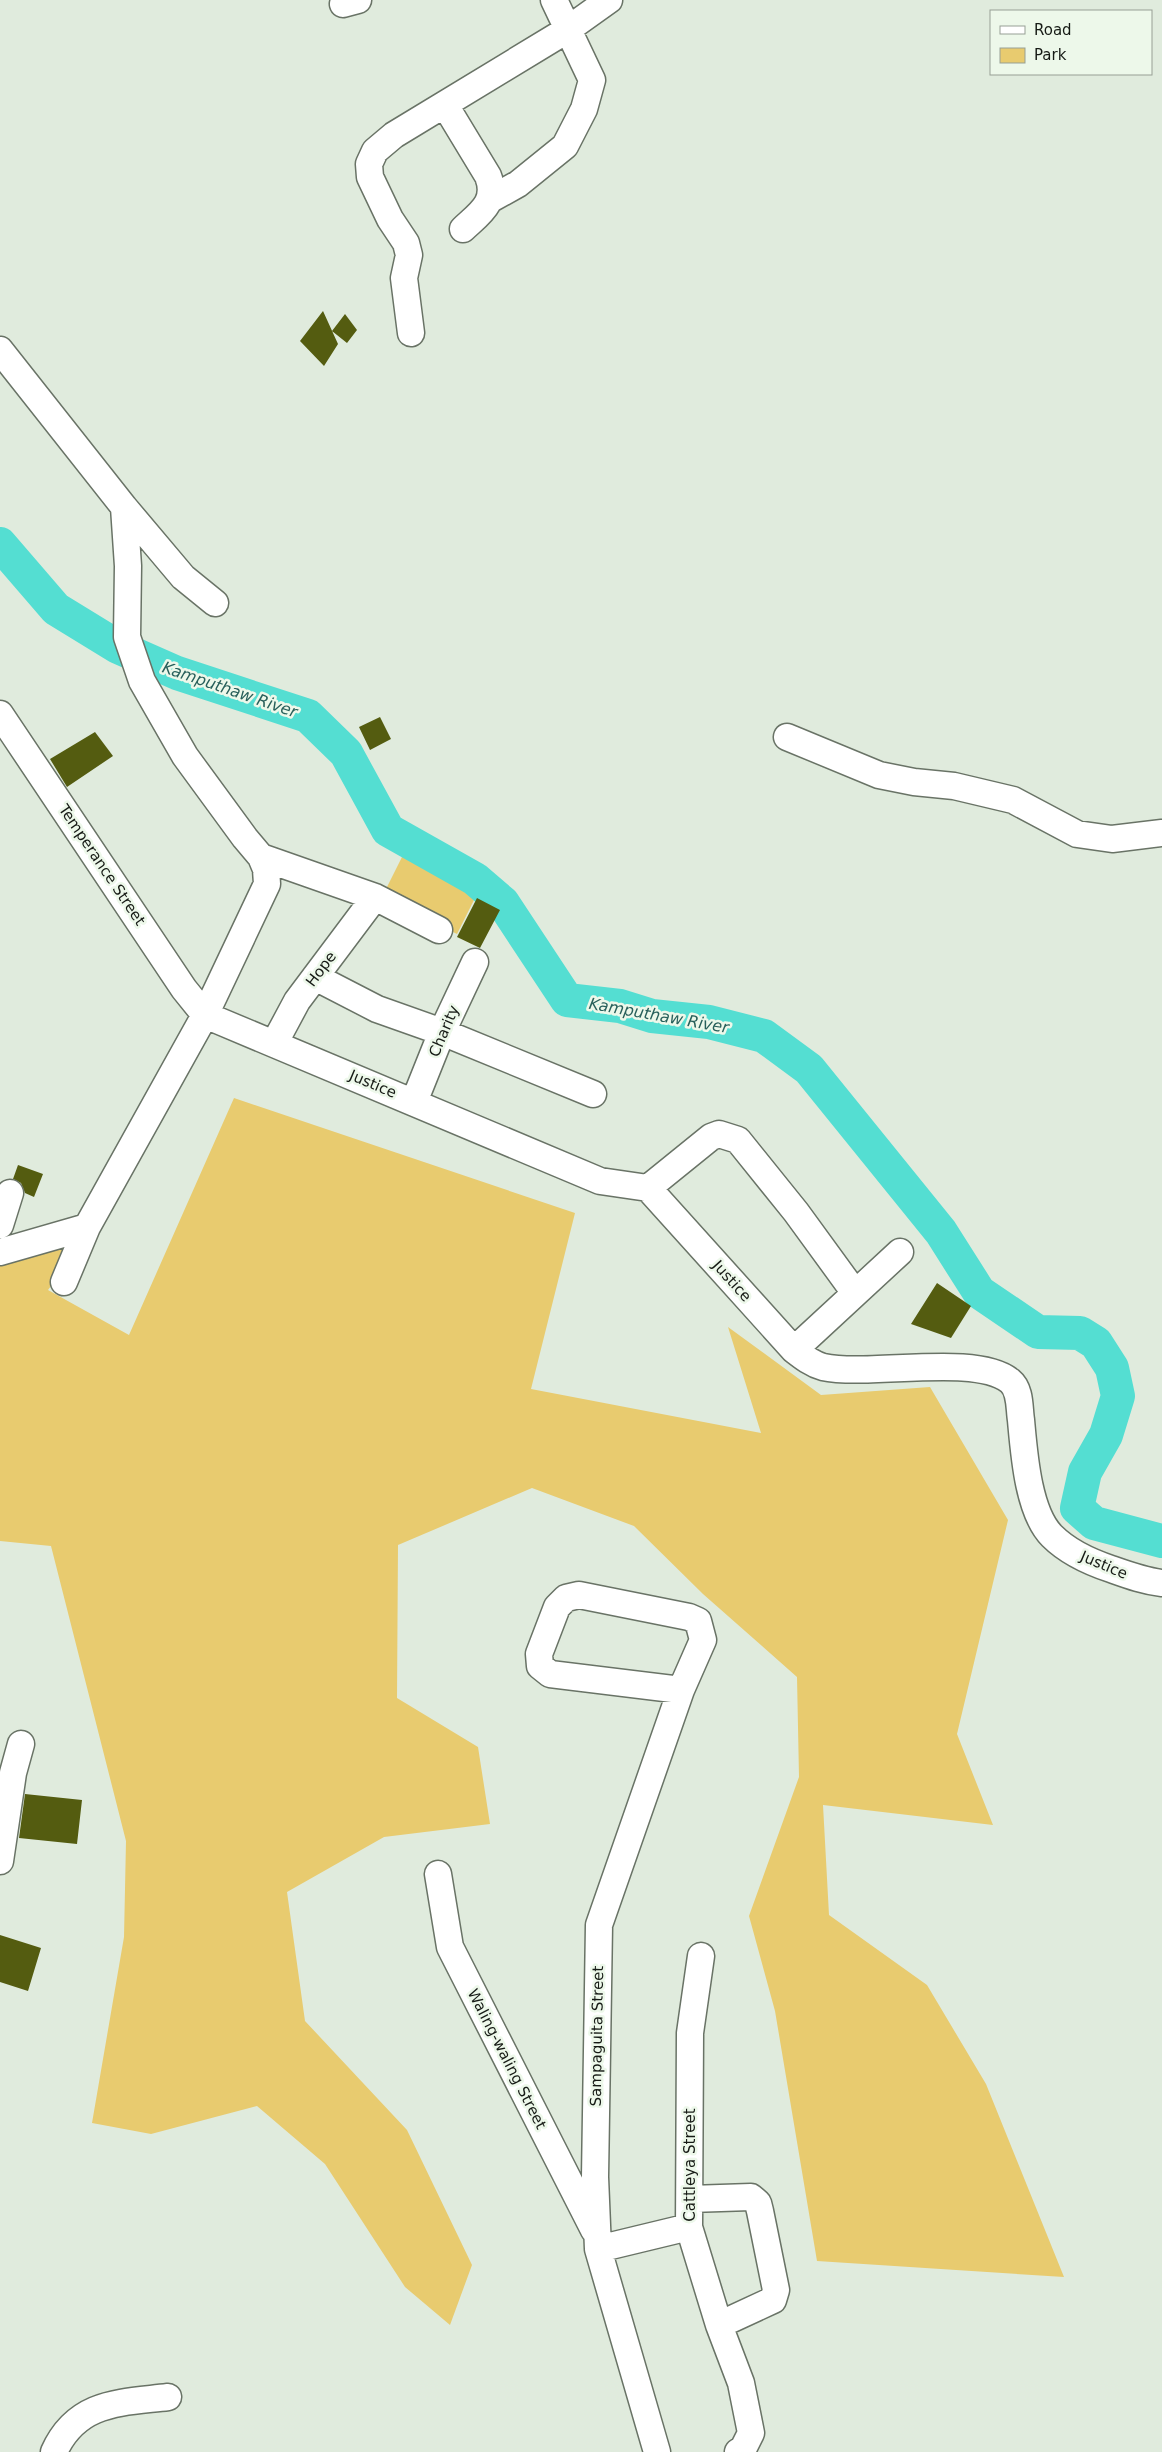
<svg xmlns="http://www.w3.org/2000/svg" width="1162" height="2452" viewBox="0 0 1162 2452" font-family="'DejaVu Sans',sans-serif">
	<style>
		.green { fill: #e8cb6f }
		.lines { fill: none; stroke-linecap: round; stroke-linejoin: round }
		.river { stroke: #54ded2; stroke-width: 34 }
		.building { fill: #545c10 }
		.minor-casing { stroke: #697366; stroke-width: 29 }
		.minor { stroke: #fff; stroke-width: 26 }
		.labels { text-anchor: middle; stroke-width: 5; stroke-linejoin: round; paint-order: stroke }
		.street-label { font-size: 15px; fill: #161a15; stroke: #edf8ea }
		.water-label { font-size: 16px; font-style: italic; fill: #28605b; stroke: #edf8ea }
	</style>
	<rect width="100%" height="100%" fill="#e0ebdd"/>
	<path class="green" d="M 403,855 L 478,892 L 457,934 L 382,897 Z
		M 234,1098 L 575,1213 L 531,1389 L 761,1433 L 728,1327 L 821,1395 L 930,1387 L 1008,1520 L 957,1734 L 993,1825 L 823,1805 L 829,1915 L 927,1985 L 986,2084 L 1064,2277 L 817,2261 L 775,2011 L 749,1916 L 799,1777 L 797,1677 L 703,1594 L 634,1526 L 532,1488 L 398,1545 L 397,1698 L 478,1747 L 490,1824 L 384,1837 L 287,1892 L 305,2021 L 407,2130 L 472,2265 L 450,2325 L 405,2287 L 325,2164 L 257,2106 L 151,2134 L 92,2123 L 124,1937 L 126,1841 L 51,1546 L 0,1541 L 0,1262 L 68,1240 L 59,1275 L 48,1290 L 129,1335 Z"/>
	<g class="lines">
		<path class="river" d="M 0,544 L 56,609 L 118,647 L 177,673 L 308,716 L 346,753 L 388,830 L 475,879 L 503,903 L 567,1000 L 620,1006 L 652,1016 L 709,1022 L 764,1036 L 809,1069 L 941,1232 L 979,1292 L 1038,1332 L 1080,1333 L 1096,1343 L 1112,1368 L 1118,1396 L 1106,1435 L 1085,1472 L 1077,1508 L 1094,1523 L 1162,1541"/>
	</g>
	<path class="building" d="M 323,311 L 338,344 L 324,366 L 300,341 Z
		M 345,314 L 357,330 L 347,343 L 332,331 Z
		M 380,717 L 391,739 L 370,750 L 359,727 Z
		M 95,732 L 113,756 L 67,787 L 50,759 Z
		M 477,898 L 500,910 L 480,948 L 457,937 Z
		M 18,1165 L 43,1174 L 34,1197 L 25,1193 L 21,1183 L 13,1179 Z
		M 937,1283 L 971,1306 L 951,1338 L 911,1324 Z
		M 25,1794 L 82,1800 L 77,1844 L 19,1838 Z
		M 0,1935 L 41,1948 L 28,1991 L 0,1982 Z"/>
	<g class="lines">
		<g class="minor-casing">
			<path id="minor" d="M 343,4 L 358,0
				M 445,105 L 488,176 C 498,202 480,213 463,229
				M 491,199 L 518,184 L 565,146 L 584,109 L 592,80 L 554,0
				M 411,333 L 404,278 L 409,255 L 406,243 L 390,219 L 370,177 L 369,164 L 375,151 L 394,135 L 567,30 L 609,0
				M 0,350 L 124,507 L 128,566 L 127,637 L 142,681 L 185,756 L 245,838 L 261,857 L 266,869 L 267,884 L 205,1015 L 87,1227 L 64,1282
				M 124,507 L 183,577 L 215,603
				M 0,714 L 184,989 L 205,1015 L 600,1181 L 648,1188 L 794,1350 C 803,1357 812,1364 823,1367 C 869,1377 976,1353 1010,1381 C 1021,1390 1019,1408 1021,1420 C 1024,1453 1028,1512 1052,1536 C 1068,1552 1090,1562 1111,1569 C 1128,1575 1144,1581 1162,1583
				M 787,737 L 879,775 L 914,782 L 954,786 L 1013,800 L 1077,834 L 1112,839 L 1162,833
				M 261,857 L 375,897 L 439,930
				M 315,977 L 377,1009 L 442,1032 L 593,1094
				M 274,1044 L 297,1001 L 375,897
				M 414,1102 L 442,1032 L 475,962
				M 648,1188 L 711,1137 L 719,1134 L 738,1140 L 796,1212 L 855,1293
				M 0,1225 L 10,1193
				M 0,1252 L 87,1227
				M 794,1350 L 900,1252
				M 0,1861 L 13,1773 L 21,1744
				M 438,1874 L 450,1947 L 594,2230
				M 701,1956 L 690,2033 L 689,2227 L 719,2325 L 741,2383 L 751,2433 L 743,2449 L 738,2452
				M 690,2199 L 751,2197 L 758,2203 L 760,2211 L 776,2290 L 773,2300 L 719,2325
				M 598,2249 L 689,2227
				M 54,2452 C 77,2401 120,2403 168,2397
				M 657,2452 L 598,2249 L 595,2177 L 599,1925 L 681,1690 L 703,1640 L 698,1621 L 689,1617 L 579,1595 L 566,1598 L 557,1607 L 539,1654 L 540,1666 L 550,1674 L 681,1690"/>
		</g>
		<use href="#minor" class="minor"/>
	</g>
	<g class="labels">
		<g class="street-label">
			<text transform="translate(102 865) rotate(56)" y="5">Temperance Street</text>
			<text transform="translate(321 969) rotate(-53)" y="5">Hope</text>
			<text transform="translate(444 1031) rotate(-67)" y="5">Charity</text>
			<text transform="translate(373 1084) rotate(23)" y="5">Justice</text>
			<text transform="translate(732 1281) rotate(48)" y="5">Justice</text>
			<text transform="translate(1104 1565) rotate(23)" y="5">Justice</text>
			<text transform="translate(597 2036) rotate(-89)" y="5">Sampaguita Street</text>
			<text transform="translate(507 2059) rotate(63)" y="5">Waling-waling Street</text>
			<text transform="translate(690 2165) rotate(-90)" y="5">Cattleya Street</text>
		</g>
		<g class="water-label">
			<text transform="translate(230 689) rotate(19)" y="6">Kamputhaw River</text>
			<text transform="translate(659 1015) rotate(10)" y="6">Kamputhaw River</text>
		</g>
	</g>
	<rect x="990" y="10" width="162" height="65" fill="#edf8ea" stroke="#979f95"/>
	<rect x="1000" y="26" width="25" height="8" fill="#ffffff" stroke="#979f95"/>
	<text x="1034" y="35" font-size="15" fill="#161a15">Road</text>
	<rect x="1000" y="48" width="25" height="15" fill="#e8cb6f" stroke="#979f95"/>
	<text x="1034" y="60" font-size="15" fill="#161a15">Park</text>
</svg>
